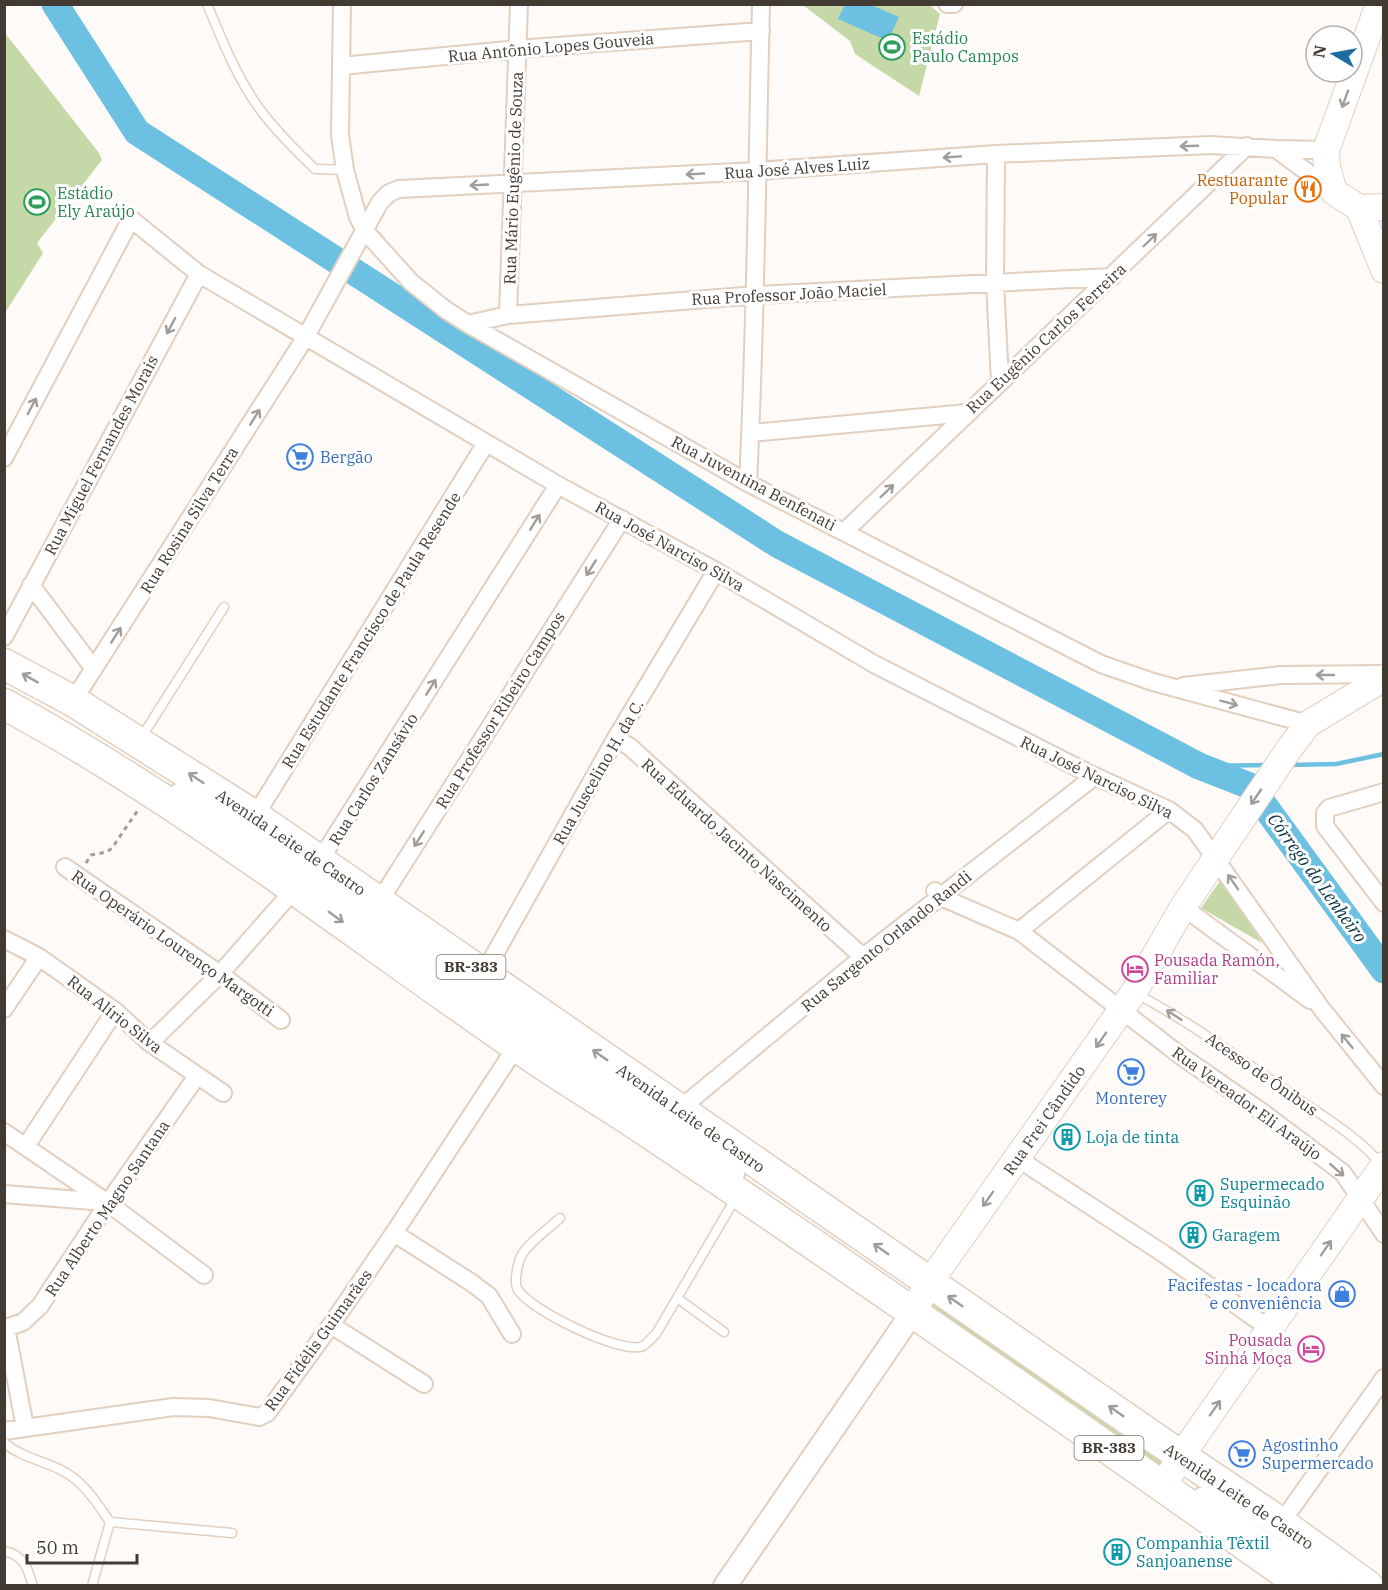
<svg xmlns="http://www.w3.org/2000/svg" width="1388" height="1590" viewBox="0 0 1388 1590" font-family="'IBM Plex Serif',serif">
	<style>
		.green { fill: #c5d8a8 }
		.water { fill: #6cc1e2 }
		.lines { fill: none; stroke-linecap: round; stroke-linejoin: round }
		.stream { stroke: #6cc1e2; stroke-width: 4.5 }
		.river { stroke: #6cc1e2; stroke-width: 27 }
		.lane-casing { stroke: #e2cfbe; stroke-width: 11 }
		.street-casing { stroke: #e2cfbe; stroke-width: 20 }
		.secondary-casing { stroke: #e2cfbe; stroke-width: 26 }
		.primary-casing { stroke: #e2cfbe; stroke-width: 28 }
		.highway-casing { stroke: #e2cfbe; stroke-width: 33 }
		.path { stroke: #a39d98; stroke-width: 3; stroke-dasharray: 4.5 4.5; stroke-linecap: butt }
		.lane { stroke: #fff; stroke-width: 8 }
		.street { stroke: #fff; stroke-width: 16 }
		.secondary { stroke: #fff; stroke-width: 22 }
		.primary { stroke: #fff; stroke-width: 26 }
		.highway { stroke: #fff; stroke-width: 30 }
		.oneway { stroke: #a09d99 }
		.labels { text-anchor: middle; stroke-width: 6; stroke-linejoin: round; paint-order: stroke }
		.shield { fill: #fff; stroke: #7b7670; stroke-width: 1.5 }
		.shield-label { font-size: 15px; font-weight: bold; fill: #423b33 }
		.leisure-label { font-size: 16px; fill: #27864d; stroke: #fff; text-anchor: start }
		.street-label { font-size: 16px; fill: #423b33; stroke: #fff }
		.food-label { font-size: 16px; fill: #c56008; stroke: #fff; text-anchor: end }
		.shop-label { font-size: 16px; fill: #366cbe; stroke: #fff; text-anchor: start }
		.hotel-label { font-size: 16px; fill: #b23c85; stroke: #fff; text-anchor: start }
		.culture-label { font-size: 16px; fill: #0d838f; stroke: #fff; text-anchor: start }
		.water-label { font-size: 18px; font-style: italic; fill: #083240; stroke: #fff }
	</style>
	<rect width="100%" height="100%" fill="#fefaf7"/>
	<path class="green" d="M 803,5 L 930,5 L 940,14 L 919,96 L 855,54 L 850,41 Z
		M 5,33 L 99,153 L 102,160 L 37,243 L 43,253 L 5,313 Z
		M 1222,878 L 1262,943 L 1201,908 Z
		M 929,1283 L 1175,1459 L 1164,1479 L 913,1312 Z"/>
	<path class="water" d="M 845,4 L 871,5 L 899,17 L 888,41 L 838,19 Z"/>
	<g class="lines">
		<path class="stream" d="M 1288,765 L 1336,764 L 1384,754
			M 1199,766 L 1268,765"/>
		<path class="river" d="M 55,4 L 137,132 L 777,544 L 1199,766 L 1250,786 L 1384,970"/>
		<g class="lane-casing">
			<path id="lane" d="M 207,4 C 222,40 236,76 259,108 C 275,130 295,150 315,169 L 345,170
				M 141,738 L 224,607
				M 1135,993 C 1190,1022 1239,1058 1290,1093 C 1321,1115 1356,1135 1380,1163
				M 560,1218 C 548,1229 532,1240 523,1253 C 518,1260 514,1280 517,1288 C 525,1308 623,1356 643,1346 C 647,1344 652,1337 656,1334 L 735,1199
				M 677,1298 L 724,1332
				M 4,1442 C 19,1457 45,1461 63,1471 C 84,1482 97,1503 110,1522 L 92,1586
				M 110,1522 L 232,1533
				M 4,1551 C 24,1555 28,1569 33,1586"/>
		</g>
		<g class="street-casing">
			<path id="street" d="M 342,4 L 340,135 L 345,170 L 358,217 L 365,231 L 411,282 L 446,310 L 468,324 L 748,483 L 1101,664 L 1153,682 L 1308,724
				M 947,4 L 954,4
				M 341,66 L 517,49 L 761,31
				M 1326,150 L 1276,149 L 1334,192
				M 996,154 L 995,283 L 1000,381
				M 508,315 L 519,4
				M 468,324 L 508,315 L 756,295 L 1112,277
				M 751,433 L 967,413
				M 4,458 L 131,219 L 199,274 L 558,485 L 716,571 L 874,664 L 1086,772 L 1169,810 L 1195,830 L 1321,1008 L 1384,1086
				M 748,483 C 756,323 757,164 761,4
				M 845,531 L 1247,146
				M 31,585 L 94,669
				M 4,637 L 199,274
				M 1183,686 L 1281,675 L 1384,674
				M 73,701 L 305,338 L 380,202 L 389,193 L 399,189 L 757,171 L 996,154 L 1211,145 L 1276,149
				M 616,738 L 630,747 L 863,957
				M 178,792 L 309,873 L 736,1174
				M 1384,792 L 1329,808 L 1325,813 L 1325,826 L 1384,903
				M 255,816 L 486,443
				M 317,865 L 558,485
				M 65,867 L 220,974 L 281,1020
				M 935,891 L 941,897 L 1019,931 L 1181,1056 L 1262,1112 L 1343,1173 L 1384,1234
				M 379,902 L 622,519
				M 1183,907 L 1310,1000
				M 1019,931 L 1169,810
				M 4,939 L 39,957 L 115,1011 L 150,1043 L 223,1093
				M 483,975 L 616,738 L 716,571
				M 4,1009 L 39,957
				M 150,1043 L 220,974 L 299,884
				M 675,1113 L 863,957 L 1095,776
				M 4,1132 L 108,1203 L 204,1275
				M 26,1146 L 115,1011
				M 1017,1158 L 1164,1254 L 1270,1329
				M 4,1194 L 105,1202
				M 394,1233 L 472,1283 L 489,1296 L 512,1334
				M 331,1325 L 424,1384
				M 25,1427 L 6,1328 L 23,1322 L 40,1306 L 108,1203 L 197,1076
				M 4,1431 L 173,1407 L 209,1408 L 259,1417 L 267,1413 L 331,1325 L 394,1233 L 520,1041
				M 1201,1496 L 1331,1586
				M 1281,1523 L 1384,1378"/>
		</g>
		<g class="secondary-casing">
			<path id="secondary" d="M 725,1586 L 913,1312"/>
		</g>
		<g class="primary-casing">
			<path id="primary" d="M 1379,4 L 1326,150 L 1327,167 L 1334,192 L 1359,208 L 1384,270
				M 1359,208 L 1384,207
				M 913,1312 L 929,1283 L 1134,992 L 1183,907 L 1289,749 L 1308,724 L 1384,678
				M 1163,1486 L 1181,1456 L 1384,1165"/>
		</g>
		<g class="highway-casing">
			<path id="highway" d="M 4,664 L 73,701 L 255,816 L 1181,1456 L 1281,1523 L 1368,1586
				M 4,704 C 185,802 347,930 516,1046 C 563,1079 613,1108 661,1141 C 877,1286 1091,1435 1303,1586"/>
		</g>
		<path class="path" d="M 86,863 L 91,855 L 107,852 L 112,848 L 138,810"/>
		<use href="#lane" class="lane"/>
		<use href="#street" class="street"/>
		<use href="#secondary" class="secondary"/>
		<use href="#primary" class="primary"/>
		<use href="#highway" class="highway"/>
	</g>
	<defs><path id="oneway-shaft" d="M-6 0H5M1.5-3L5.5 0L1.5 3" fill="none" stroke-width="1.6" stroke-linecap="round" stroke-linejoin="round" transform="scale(1.5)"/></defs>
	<g class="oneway">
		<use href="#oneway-shaft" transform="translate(1345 99) rotate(110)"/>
		<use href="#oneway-shaft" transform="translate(1189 146) rotate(178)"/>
		<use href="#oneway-shaft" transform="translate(952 157) rotate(176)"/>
		<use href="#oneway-shaft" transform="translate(695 174) rotate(177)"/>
		<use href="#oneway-shaft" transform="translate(479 185) rotate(177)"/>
		<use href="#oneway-shaft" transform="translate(1150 240) rotate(-44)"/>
		<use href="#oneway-shaft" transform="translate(171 326) rotate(118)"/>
		<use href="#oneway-shaft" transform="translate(32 406) rotate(-62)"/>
		<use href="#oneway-shaft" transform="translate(255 417) rotate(-58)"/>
		<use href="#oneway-shaft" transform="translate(887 491) rotate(-44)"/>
		<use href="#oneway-shaft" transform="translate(535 522) rotate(-58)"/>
		<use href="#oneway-shaft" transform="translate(591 568) rotate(122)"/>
		<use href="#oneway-shaft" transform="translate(116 635) rotate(-58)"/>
		<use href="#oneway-shaft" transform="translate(1325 675) rotate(180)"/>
		<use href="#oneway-shaft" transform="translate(30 678) rotate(-151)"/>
		<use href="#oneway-shaft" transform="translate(431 687) rotate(-58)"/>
		<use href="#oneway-shaft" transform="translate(1229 703) rotate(15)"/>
		<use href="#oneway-shaft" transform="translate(196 778) rotate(-147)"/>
		<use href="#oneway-shaft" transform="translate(1256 797) rotate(124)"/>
		<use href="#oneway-shaft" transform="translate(419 839) rotate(122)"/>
		<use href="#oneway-shaft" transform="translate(1233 882) rotate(-125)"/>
		<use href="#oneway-shaft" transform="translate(336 917) rotate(36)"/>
		<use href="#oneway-shaft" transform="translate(1174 1015) rotate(-147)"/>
		<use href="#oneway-shaft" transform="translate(1101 1040) rotate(125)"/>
		<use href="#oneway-shaft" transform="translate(1347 1041) rotate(-129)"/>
		<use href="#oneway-shaft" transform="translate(600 1055) rotate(-145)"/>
		<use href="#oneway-shaft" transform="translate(1337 1170) rotate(41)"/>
		<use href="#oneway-shaft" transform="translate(988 1199) rotate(125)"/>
		<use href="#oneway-shaft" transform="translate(1326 1248) rotate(-55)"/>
		<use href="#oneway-shaft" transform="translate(881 1249) rotate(-145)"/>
		<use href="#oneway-shaft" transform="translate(955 1301) rotate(-145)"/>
		<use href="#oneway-shaft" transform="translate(1215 1408) rotate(-55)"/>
		<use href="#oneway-shaft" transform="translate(1116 1411) rotate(-145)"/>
	</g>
	<defs>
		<g id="stadium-ring" transform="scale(1.35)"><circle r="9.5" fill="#fff" stroke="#2e9e5b" stroke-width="1.5"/><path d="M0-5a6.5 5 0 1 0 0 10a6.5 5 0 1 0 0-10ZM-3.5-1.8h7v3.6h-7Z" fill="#2e9e5b"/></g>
		<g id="restaurant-ring" transform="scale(1.35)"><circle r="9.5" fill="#fff" stroke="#e8710a" stroke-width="1.5"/><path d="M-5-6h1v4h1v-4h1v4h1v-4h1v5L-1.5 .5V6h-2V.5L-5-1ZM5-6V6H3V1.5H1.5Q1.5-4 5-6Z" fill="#e8710a"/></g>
		<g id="supermarket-ring" transform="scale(1.35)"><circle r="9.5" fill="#fff" stroke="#3f7fe0" stroke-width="1.5"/><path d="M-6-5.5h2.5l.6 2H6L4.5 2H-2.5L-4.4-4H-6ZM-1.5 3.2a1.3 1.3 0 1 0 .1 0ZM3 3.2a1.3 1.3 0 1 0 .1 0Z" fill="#3f7fe0"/></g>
		<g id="hotel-ring" transform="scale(1.35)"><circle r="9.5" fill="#fff" stroke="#d1479c" stroke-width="1.5"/><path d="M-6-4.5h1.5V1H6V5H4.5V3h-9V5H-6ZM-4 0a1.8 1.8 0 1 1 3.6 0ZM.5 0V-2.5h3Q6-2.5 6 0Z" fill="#d1479c"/></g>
		<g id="building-ring" transform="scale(1.35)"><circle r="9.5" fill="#fff" stroke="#0f9aa8" stroke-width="1.5"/><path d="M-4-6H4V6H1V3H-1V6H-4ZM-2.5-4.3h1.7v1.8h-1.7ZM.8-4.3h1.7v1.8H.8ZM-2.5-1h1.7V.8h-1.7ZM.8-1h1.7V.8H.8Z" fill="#0f9aa8"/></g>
		<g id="shop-ring" transform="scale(1.35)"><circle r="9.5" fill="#fff" stroke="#3f7fe0" stroke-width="1.5"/><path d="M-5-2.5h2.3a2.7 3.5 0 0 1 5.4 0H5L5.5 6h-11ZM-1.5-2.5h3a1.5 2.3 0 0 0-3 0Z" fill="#3f7fe0"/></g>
	</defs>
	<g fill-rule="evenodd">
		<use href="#stadium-ring" x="892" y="47"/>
		<use href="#restaurant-ring" x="1308" y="189"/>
		<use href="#stadium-ring" x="37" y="202"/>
		<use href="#supermarket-ring" x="300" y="457"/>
		<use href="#hotel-ring" x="1135" y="969"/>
		<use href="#supermarket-ring" x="1131" y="1072"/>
		<use href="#building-ring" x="1067" y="1137"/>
		<use href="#building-ring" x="1200" y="1193"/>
		<use href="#building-ring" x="1193" y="1235"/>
		<use href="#shop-ring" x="1342" y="1294"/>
		<use href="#hotel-ring" x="1311" y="1349"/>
		<use href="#supermarket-ring" x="1242" y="1454"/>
		<use href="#building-ring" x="1117" y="1552"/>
	</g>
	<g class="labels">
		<g class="shield">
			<rect x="436.5" y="955" width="69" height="24" rx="4.5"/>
			<rect x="1074.5" y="1436" width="69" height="24" rx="4.5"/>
		</g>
		<g class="shield-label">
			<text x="471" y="972">BR-383</text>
			<text x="1109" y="1453">BR-383</text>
		</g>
		<g class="leisure-label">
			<text x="912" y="44">Estádio<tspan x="912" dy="18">Paulo Campos</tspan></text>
			<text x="57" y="199">Estádio<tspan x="57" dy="18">Ely Araújo</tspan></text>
		</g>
		<g class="street-label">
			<text transform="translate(551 47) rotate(-5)" y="6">Rua Antônio Lopes Gouveia</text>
			<text transform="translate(797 168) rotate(-4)" y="6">Rua José Alves Luiz</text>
			<text transform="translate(513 178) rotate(-88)" y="6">Rua Mário Eugênio de Souza</text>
			<text transform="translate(789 294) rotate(-3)" y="6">Rua Professor João Maciel</text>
			<text transform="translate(1046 338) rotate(-43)" y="6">Rua Eugênio Carlos Ferreira</text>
			<text transform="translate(101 455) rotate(-62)" y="6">Rua Miguel Fernandes Morais</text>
			<text transform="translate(754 483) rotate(28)" y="6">Rua Juventina Benfenati</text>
			<text transform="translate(189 520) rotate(-58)" y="6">Rua Rosina Silva Terra</text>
			<text transform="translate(670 546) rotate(29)" y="6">Rua José Narciso Silva</text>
			<text transform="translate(371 630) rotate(-58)" y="6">Rua Estudante Francisco de Paula Resende</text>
			<text transform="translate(500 710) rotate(-58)" y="6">Rua Professor Ribeiro Campos</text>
			<text transform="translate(598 772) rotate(-60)" y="6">Rua Juscelino H. da C.</text>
			<text transform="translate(1097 777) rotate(26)" y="6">Rua José Narciso Silva</text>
			<text transform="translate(373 779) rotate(-58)" y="6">Rua Carlos Zansávio</text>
			<text transform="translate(291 842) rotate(34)" y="6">Avenida Leite de Castro</text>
			<text transform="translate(737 845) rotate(42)" y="6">Rua Eduardo Jacinto Nascimento</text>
			<text transform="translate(886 941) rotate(-39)" y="6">Rua Sargento Orlando Randi</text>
			<text transform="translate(173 943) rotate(35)" y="6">Rua Operário Lourenço Margotti</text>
			<text transform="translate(115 1014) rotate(38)" y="6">Rua Alírio Silva</text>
			<text transform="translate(1262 1074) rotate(35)" y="6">Acesso de Ônibus</text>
			<text transform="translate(1247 1103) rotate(36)" y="6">Rua Vereador Eli Araújo</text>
			<text transform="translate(691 1118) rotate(35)" y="6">Avenida Leite de Castro</text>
			<text transform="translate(1044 1120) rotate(-55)" y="6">Rua Frei Cândido</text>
			<text transform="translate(107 1208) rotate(-56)" y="6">Rua Alberto Magno Santana</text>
			<text transform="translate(318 1340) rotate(-54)" y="6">Rua Fidélis Guimarães</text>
			<text transform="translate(1239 1496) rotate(34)" y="6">Avenida Leite de Castro</text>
		</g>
		<g class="food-label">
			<text x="1288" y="186">Restuarante<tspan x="1288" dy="18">Popular</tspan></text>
		</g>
		<g class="shop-label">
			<text x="320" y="463">Bergão</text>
			<text x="1131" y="1104" text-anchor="middle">Monterey</text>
			<text x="1322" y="1291" text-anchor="end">Facifestas - locadora<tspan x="1322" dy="18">e conveniência</tspan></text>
			<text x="1262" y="1451">Agostinho<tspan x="1262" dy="18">Supermercado</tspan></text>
		</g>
		<g class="hotel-label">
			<text x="1154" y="966">Pousada Ramón,<tspan x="1154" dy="18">Familiar</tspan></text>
			<text x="1292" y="1346" text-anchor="end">Pousada<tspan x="1292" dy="18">Sinhá Moça</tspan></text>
		</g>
		<g class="culture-label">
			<text x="1086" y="1143">Loja de tinta</text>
			<text x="1220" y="1190">Supermecado<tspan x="1220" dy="18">Esquinão</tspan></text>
			<text x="1212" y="1241">Garagem</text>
			<text x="1136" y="1549">Companhia Têxtil<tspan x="1136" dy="18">Sanjoanense</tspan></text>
		</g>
		<g class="water-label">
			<text transform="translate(1317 878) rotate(54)" y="6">Córrego do Lenheiro</text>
		</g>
	</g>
	<rect width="1388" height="1590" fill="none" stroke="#423b33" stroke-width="12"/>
	<g transform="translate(1334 54) rotate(280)"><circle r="28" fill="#ffffff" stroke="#b3b1ad" stroke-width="1.5"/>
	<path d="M0-4.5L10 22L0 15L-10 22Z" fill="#1b6e9f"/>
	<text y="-9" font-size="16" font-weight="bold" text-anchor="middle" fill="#423b33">N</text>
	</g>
	<path d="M27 1554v9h110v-9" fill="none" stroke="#423b33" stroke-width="3"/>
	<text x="36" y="1554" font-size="18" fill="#423b33" stroke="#ffffff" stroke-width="4.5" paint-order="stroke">50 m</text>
</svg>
